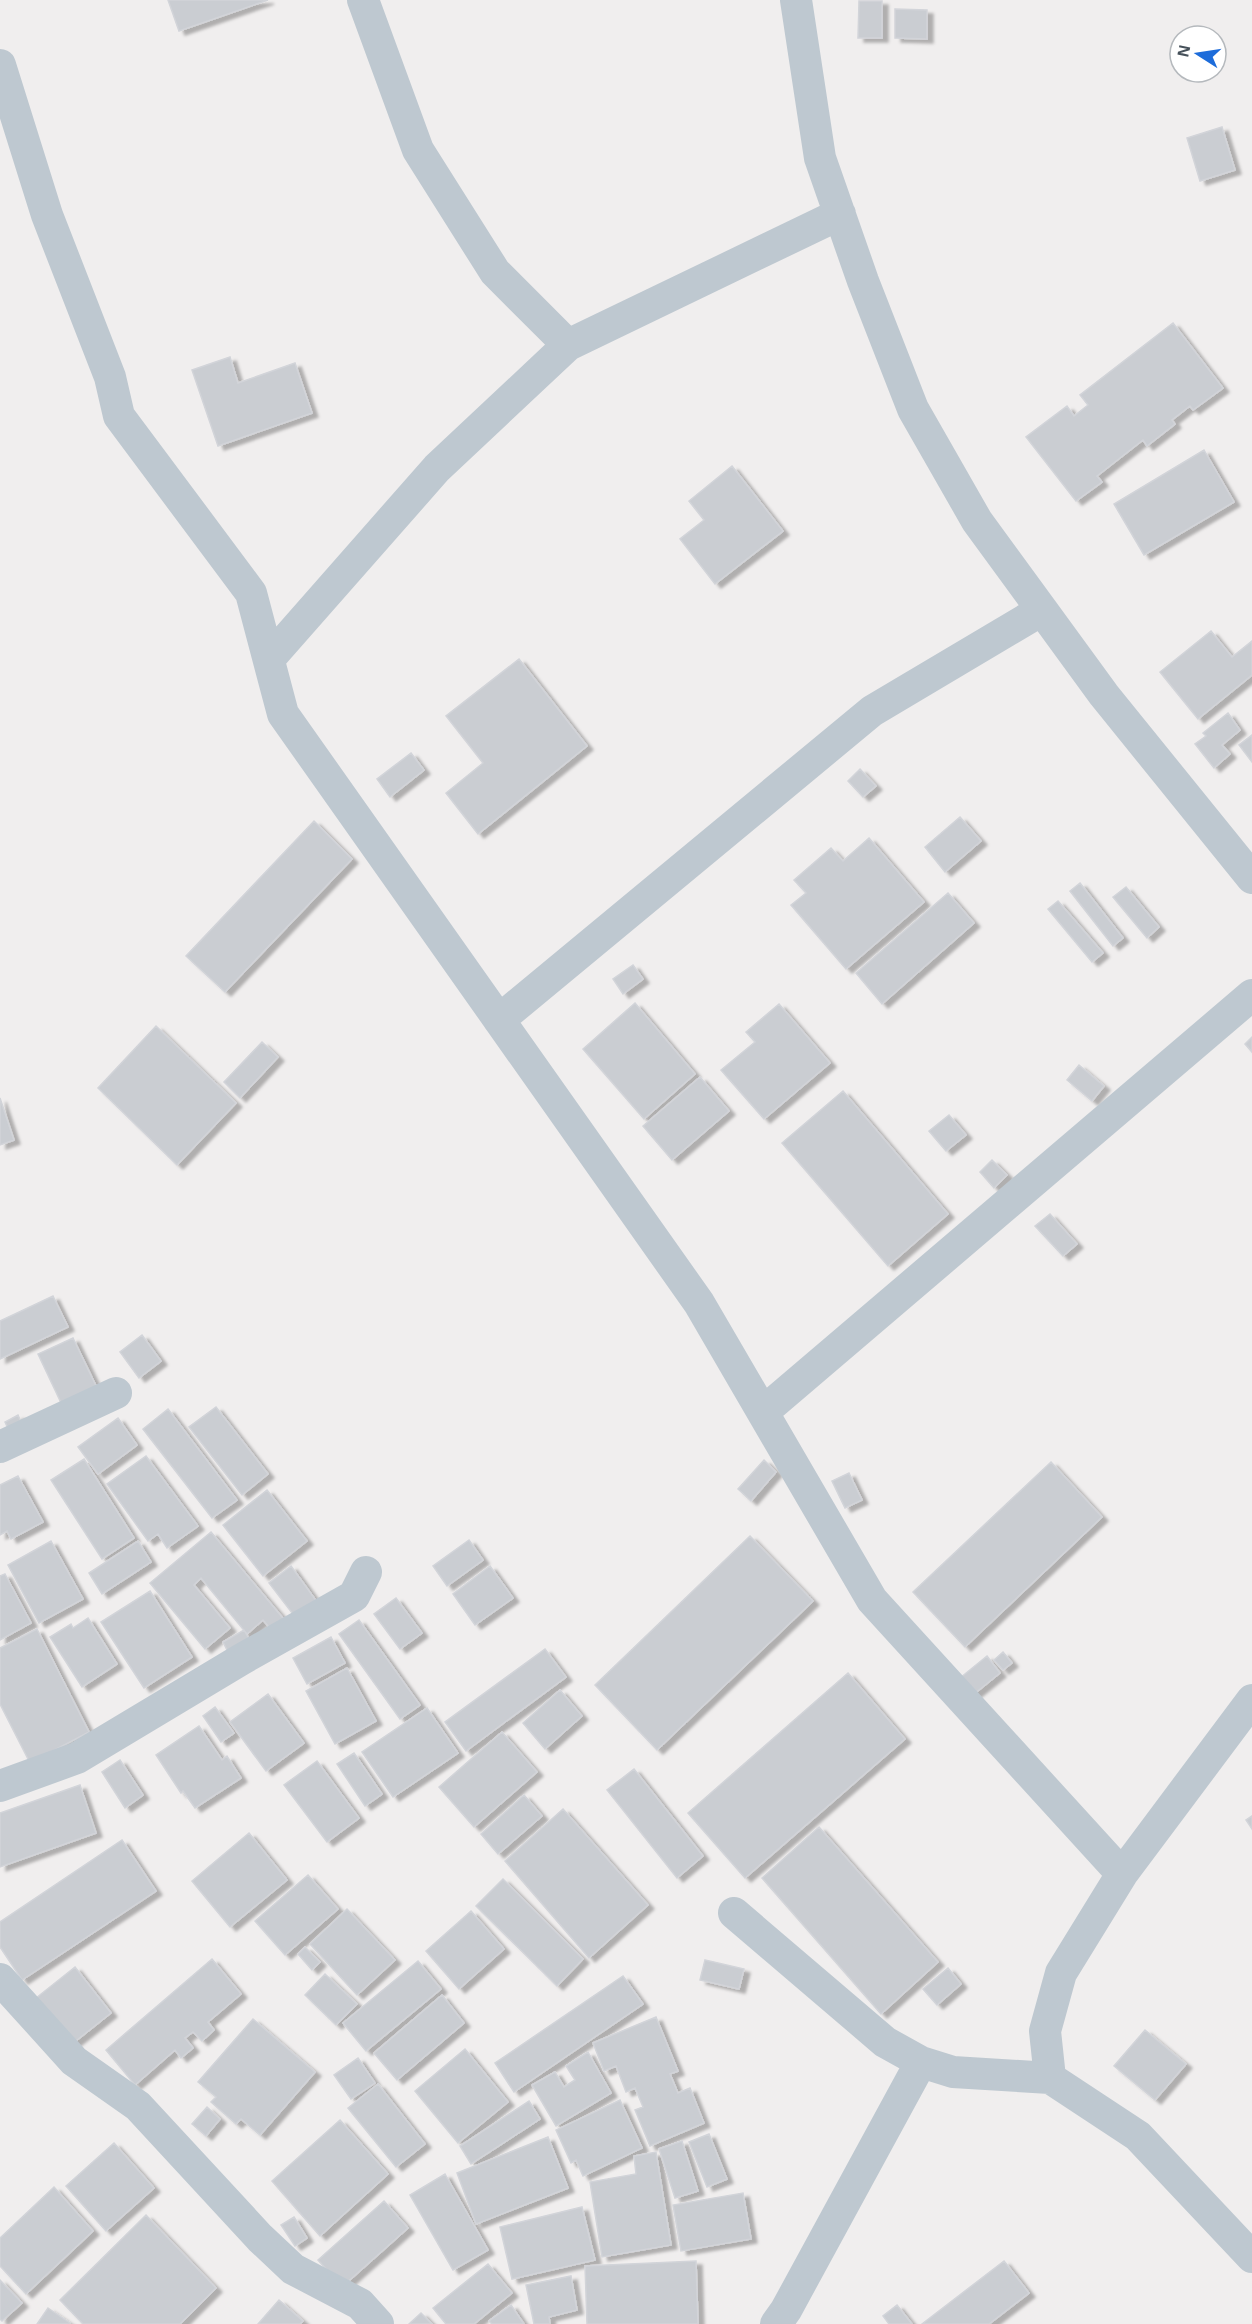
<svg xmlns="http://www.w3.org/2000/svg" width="1252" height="2324" viewBox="0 0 1252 2324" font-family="Helvetica,sans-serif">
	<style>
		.building { fill: #cacdd2; stroke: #d2d4d9; stroke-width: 1.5; filter: url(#shadow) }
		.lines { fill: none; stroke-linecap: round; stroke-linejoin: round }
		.minor { stroke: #bec8d0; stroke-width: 32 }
	</style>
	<defs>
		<filter id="shadow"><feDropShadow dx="6" dy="4" stdDeviation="1.5" flood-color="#0004"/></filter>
	</defs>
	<rect width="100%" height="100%" fill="#f0eeee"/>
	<path class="building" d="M 168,0 L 268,0 L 179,31 Z
		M 859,1 L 882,1 L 882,38 L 858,38 Z
		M 895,9 L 927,10 L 927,39 L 895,38 Z
		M 1222,127 L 1235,170 L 1200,181 L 1187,138 Z
		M 1173,323 L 1223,388 L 1193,410 L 1190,406 L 1172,420 L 1175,424 L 1147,446 L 1143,440 L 1097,476 L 1102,482 L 1076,501 L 1026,437 L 1067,406 L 1074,416 L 1088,405 L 1080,395 Z
		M 230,357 L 238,383 L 295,363 L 312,413 L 218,446 L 192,370 Z
		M 1204,450 L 1234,502 L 1144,555 L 1114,504 Z
		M 732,466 L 783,531 L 715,584 L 680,539 L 704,520 L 689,501 Z
		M 1211,631 L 1232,657 L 1252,641 L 1252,675 L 1198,719 L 1160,672 Z
		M 519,659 L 587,746 L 478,834 L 446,793 L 483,763 L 446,716 Z
		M 1228,713 L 1240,730 L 1222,745 L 1230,754 L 1214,768 L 1195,744 L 1206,736 L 1203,733 Z
		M 1252,735 L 1252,762 L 1239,745 Z
		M 411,753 L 424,770 L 390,797 L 377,779 Z
		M 860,769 L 876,786 L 863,797 L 848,781 Z
		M 960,817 L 981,841 L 945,872 L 925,847 Z
		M 314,821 L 352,859 L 225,992 L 186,956 Z
		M 869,838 L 924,902 L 846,969 L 791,905 L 806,893 L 794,880 L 831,848 L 843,861 Z
		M 1080,883 L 1123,938 L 1113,946 L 1070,891 Z
		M 1126,887 L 1159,927 L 1147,938 L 1113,897 Z
		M 948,893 L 974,923 L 882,1004 L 856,973 Z
		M 1058,901 L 1103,953 L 1092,962 L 1048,909 Z
		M 633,965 L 643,979 L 623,994 L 613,979 Z
		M 635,1003 L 695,1074 L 644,1119 L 583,1049 Z
		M 779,1004 L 830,1063 L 764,1119 L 721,1070 L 755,1042 L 746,1032 Z
		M 156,1026 L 236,1103 L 177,1165 L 98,1088 Z
		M 1252,1037 L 1252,1052 L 1245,1044 Z
		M 262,1042 L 278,1057 L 240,1098 L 224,1082 Z
		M 1079,1065 L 1104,1086 L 1092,1101 L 1067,1080 Z
		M 700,1077 L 729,1111 L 672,1160 L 643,1126 Z
		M 843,1091 L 948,1214 L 888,1266 L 782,1143 Z
		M 0,1098 L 14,1140 L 0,1145 Z
		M 949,1115 L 966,1135 L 946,1151 L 929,1131 Z
		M 992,1160 L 1007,1175 L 994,1188 L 980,1172 Z
		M 1050,1214 L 1077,1244 L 1063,1256 L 1035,1226 Z
		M 53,1296 L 68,1327 L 0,1359 L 0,1321 Z
		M 142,1335 L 161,1361 L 139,1378 L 120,1352 Z
		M 73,1338 L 98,1390 L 63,1407 L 38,1354 Z
		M 216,1407 L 268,1474 L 242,1495 L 189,1427 Z
		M 168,1409 L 237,1500 L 212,1518 L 143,1429 Z
		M 18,1415 L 25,1431 L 12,1437 L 5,1422 Z
		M 118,1418 L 137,1445 L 98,1474 L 78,1447 Z
		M 146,1456 L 198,1526 L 167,1548 L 158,1534 L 148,1541 L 107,1484 Z
		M 84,1459 L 134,1538 L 102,1559 L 51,1480 Z
		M 764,1460 L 776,1472 L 751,1501 L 738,1489 Z
		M 1051,1462 L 1102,1517 L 965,1647 L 913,1592 Z
		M 849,1473 L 862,1500 L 845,1508 L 832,1481 Z
		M 18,1476 L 43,1522 L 11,1539 L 7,1531 L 0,1535 L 0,1485 Z
		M 267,1490 L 307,1541 L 263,1576 L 223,1525 Z
		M 211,1532 L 287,1623 L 274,1633 L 263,1620 L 247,1634 L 201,1578 L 194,1585 L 230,1628 L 205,1649 L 150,1583 Z
		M 750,1536 L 813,1601 L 657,1750 L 595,1685 Z
		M 469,1540 L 483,1560 L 447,1586 L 433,1566 Z
		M 51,1541 L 83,1599 L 39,1623 L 8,1565 Z
		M 138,1541 L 151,1562 L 102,1594 L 89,1573 Z
		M 291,1566 L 320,1606 L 299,1622 L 269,1583 Z
		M 490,1566 L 513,1598 L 475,1625 L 453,1594 Z
		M 5,1574 L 31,1623 L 0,1640 L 0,1576 Z
		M 150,1591 L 192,1657 L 144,1688 L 101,1622 Z
		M 396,1598 L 422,1633 L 400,1649 L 374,1614 Z
		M 88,1618 L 117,1664 L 82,1687 L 50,1637 L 71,1624 L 73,1628 Z
		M 359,1620 L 420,1705 L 400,1719 L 339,1634 Z
		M 37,1629 L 89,1732 L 30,1763 L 0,1704 L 0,1648 Z
		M 244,1630 L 252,1644 L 230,1656 L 223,1642 Z
		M 331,1637 L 345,1663 L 307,1684 L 293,1658 Z
		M 545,1649 L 566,1677 L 466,1751 L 445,1722 Z
		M 1003,1652 L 1012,1663 L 1003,1670 L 994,1660 Z
		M 987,1656 L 1000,1673 L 968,1699 L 955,1682 Z
		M 347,1668 L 376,1721 L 335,1744 L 306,1691 Z
		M 848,1673 L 905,1739 L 745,1878 L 688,1813 Z
		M 560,1690 L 582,1716 L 545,1749 L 523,1723 Z
		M 268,1694 L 304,1743 L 266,1771 L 230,1722 Z
		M 215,1707 L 234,1733 L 221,1742 L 203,1716 Z
		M 427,1708 L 458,1753 L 393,1797 L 362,1752 Z
		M 199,1726 L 222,1760 L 227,1756 L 241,1778 L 195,1808 L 183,1791 L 181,1793 L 156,1755 Z
		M 502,1732 L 537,1772 L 474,1827 L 439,1787 Z
		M 354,1753 L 382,1794 L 365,1806 L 337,1764 Z
		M 120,1760 L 143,1795 L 125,1808 L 102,1772 Z
		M 317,1761 L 359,1818 L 327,1842 L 284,1785 Z
		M 634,1769 L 703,1856 L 677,1878 L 607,1790 Z
		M 80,1785 L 96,1833 L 0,1867 L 0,1813 Z
		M 524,1795 L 542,1816 L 498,1854 L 481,1834 Z
		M 563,1809 L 648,1905 L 589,1958 L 505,1861 Z
		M 1252,1816 L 1252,1829 L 1246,1820 Z
		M 819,1827 L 938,1962 L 881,2014 L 762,1878 Z
		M 249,1833 L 287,1880 L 230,1927 L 192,1881 Z
		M 122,1840 L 156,1891 L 22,1980 L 0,1947 L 0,1922 Z
		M 308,1875 L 338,1909 L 285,1955 L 255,1921 Z
		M 503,1879 L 583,1959 L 557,1986 L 476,1906 Z
		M 347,1909 L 395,1960 L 357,1995 L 310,1944 Z
		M 471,1911 L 504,1949 L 459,1989 L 426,1951 Z
		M 305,1947 L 320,1962 L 312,1970 L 298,1954 Z
		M 212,1959 L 241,1994 L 208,2022 L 214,2030 L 202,2041 L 193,2032 L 185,2038 L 193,2048 L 181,2058 L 175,2050 L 135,2085 L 106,2050 Z
		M 705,1960 L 744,1969 L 739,1989 L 700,1980 Z
		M 418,1961 L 441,1989 L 366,2051 L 343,2023 Z
		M 75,1967 L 111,2013 L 72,2044 L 36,1998 Z
		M 948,1968 L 961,1984 L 937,2005 L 923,1989 Z
		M 325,1974 L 357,2004 L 336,2025 L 305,1995 Z
		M 623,1976 L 643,2004 L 514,2092 L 495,2063 Z
		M 442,1995 L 464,2023 L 397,2080 L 374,2053 Z
		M 656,2017 L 678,2071 L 670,2074 L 678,2093 L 690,2088 L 704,2123 L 650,2146 L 635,2110 L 643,2107 L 635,2088 L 626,2092 L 616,2066 L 604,2071 L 593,2043 Z
		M 253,2019 L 315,2072 L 260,2135 L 241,2119 L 236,2124 L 211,2102 L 216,2097 L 198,2082 Z
		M 1145,2030 L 1186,2064 L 1155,2100 L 1114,2066 Z
		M 465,2049 L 508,2102 L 458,2143 L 415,2091 Z
		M 588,2052 L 611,2093 L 556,2126 L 532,2085 L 555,2072 L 564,2087 L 575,2080 L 566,2066 Z
		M 358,2058 L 375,2083 L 351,2099 L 334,2075 Z
		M 378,2084 L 425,2144 L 396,2167 L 348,2108 Z
		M 620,2100 L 642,2148 L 583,2176 L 576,2160 L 571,2163 L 556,2130 Z
		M 529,2101 L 540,2119 L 471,2164 L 460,2146 Z
		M 207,2107 L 220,2119 L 206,2136 L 192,2124 Z
		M 340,2120 L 388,2174 L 320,2236 L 272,2181 Z
		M 709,2134 L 727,2179 L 707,2187 L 689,2142 Z
		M 548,2137 L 568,2188 L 476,2224 L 457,2173 Z
		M 682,2141 L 698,2191 L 675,2198 L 659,2149 Z
		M 114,2143 L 154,2188 L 106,2231 L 66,2186 Z
		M 656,2152 L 671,2245 L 602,2257 L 590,2182 L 636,2174 L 634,2156 Z
		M 445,2174 L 488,2250 L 453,2270 L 410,2195 Z
		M 54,2187 L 93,2231 L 26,2294 L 0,2266 L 0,2238 Z
		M 743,2193 L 751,2239 L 681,2251 L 673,2205 Z
		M 384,2201 L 408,2228 L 342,2287 L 318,2260 Z
		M 582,2207 L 595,2260 L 512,2279 L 500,2227 Z
		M 146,2215 L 216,2288 L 180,2324 L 83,2324 L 60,2300 Z
		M 294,2217 L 307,2238 L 295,2246 L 281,2225 Z
		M 696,2261 L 698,2324 L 587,2324 L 585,2266 Z
		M 1004,2261 L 1029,2293 L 989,2324 L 922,2324 Z
		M 488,2264 L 512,2293 L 474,2324 L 446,2324 L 433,2308 Z
		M 571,2276 L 577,2310 L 549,2317 L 550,2324 L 534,2324 L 526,2285 Z
		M 0,2280 L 22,2303 L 2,2321 L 0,2319 Z
		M 279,2300 L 303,2321 L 300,2324 L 258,2324 Z
		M 511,2305 L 524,2324 L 492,2324 L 489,2321 Z
		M 897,2305 L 912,2324 L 889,2324 L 883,2316 Z
		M 48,2308 L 70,2323 L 69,2324 L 37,2324 Z
		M 421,2313 L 432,2324 L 409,2324 Z"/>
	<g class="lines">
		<path class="minor" d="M 363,0 L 418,150 L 495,272 L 568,345
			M 796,0 L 820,158 L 863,281 L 913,409 L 977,521 L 1042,610 L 1104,695 L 1252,878
			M 0,65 L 47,215 L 110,377 L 119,416 L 251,593 L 283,714 L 699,1303 L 872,1600 L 1122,1874
			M 269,659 L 437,468 L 568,345 L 840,214
			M 499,1020 L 872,711 L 1042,610
			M 763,1412 L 1252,995
			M 0,1447 L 116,1393
			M 0,1786 L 77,1758 L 242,1659 L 354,1596 L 366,1572
			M 734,1913 L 885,2042 L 921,2062 L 953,2072 L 1050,2078 L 1138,2136 L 1252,2257
			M 0,1979 L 74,2061 L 138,2106 L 260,2238 L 293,2269 L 360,2304 L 378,2324
			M 1050,2078 L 1045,2031 L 1061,1973 L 1122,1874 L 1252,1700
			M 776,2324 L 786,2310 L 921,2062"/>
	</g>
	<g transform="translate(1198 54) rotate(282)"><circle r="28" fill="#ffffff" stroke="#b5b9bd" stroke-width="1.5"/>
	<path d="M0-4.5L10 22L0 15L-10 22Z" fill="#1d6cda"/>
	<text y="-9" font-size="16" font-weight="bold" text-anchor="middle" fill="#46515a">N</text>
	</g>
</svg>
